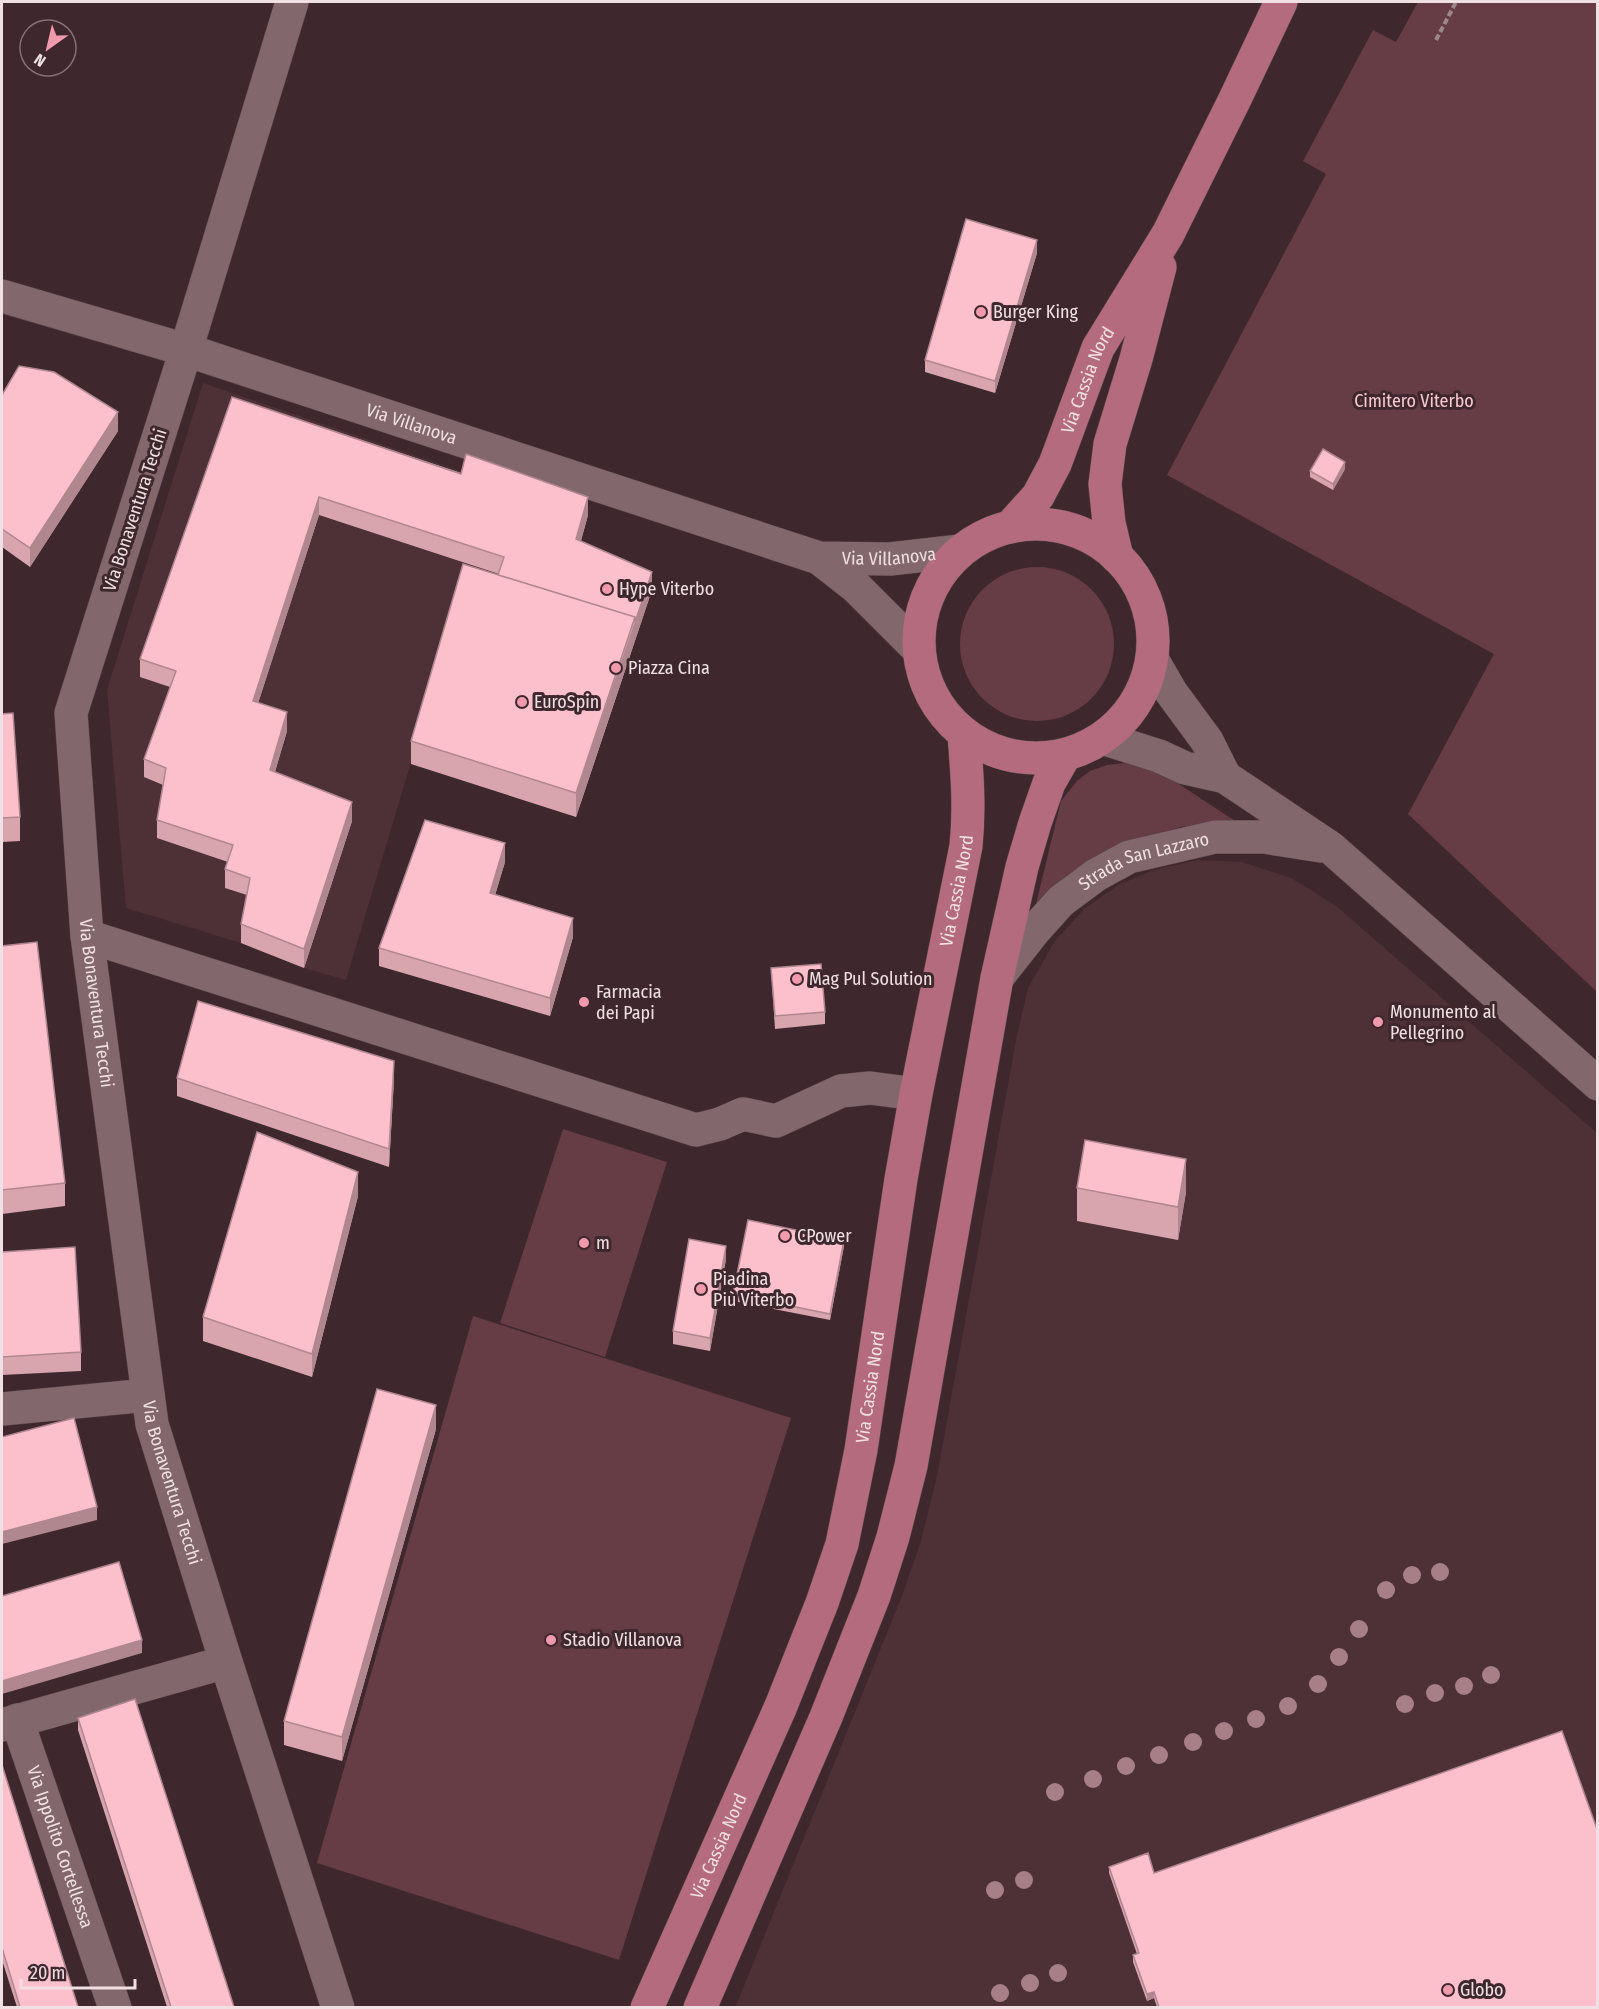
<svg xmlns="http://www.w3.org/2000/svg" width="1599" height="2009" viewBox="0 0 1599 2009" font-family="'Fira Sans Condensed',sans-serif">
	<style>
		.built { fill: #4d3137 }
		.green { fill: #663c45 }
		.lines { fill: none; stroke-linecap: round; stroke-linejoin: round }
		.minor-casing { stroke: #59464b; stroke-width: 34 }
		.major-casing { stroke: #59464b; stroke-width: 34 }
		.path { stroke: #9b888c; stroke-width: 4; stroke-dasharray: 6 3; stroke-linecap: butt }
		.minor { stroke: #82686d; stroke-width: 33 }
		.major { stroke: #b46b7d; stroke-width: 33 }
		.tree { fill: #a67f87 }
		.wall { fill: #d8a5af }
		.shaded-wall { fill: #b0868f }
		.building { fill: #fbc0cc; stroke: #b0868f; stroke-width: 1.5 }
		.poi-dot { fill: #f29aad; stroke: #3e282d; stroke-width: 2 }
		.labels { text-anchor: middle; stroke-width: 6; stroke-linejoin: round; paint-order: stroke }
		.poi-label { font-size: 18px; fill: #f0e0e3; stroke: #3e282d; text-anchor: start }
		.street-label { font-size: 18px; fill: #f0e0e3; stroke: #3e282d }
		.park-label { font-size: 18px; fill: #fbc7d1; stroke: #3e282d }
	</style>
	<rect width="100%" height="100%" fill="#3e282d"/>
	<path class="built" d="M 203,383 L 527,494 L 497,598 L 463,588 L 346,980 L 304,968 L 241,943 L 126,908 L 107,690 Z
		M 1198,860 L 1242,862 L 1291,878 L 1335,905 L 1597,1133 L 1597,2007 L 735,2008 L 902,1596 L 921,1541 L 937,1476 L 1017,1035 L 1028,988 L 1055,941 L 1084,909 L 1118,885 L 1154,870 Z"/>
	<path class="green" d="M 1418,2 L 1597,2 L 1597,992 L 1408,814 L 1494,654 L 1167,475 L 1326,174 L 1303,161 L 1373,30 L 1396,42 Z
		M960 644a77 77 0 1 1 154 0a77 77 0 1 1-154 0Z
		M 1126,763 L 1142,765 L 1171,779 L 1240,824 L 1208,823 L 1181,827 L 1144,839 L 1035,908 L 1061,801 L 1077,781 L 1090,771 L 1107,765 Z
		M 563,1129 L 667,1162 L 605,1357 L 500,1323 Z
		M 473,1316 L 791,1418 L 619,1960 L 317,1863 Z"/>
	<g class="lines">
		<g class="minor-casing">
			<g id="minor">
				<path id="s1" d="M 292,2 L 186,350 L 71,713 L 87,936 L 152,1424 L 226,1662 L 338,2008"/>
				<path id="s2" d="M 2,296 L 186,350 L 819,558 L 890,559 L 960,551"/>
				<path d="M 819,558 L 856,587 L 919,650"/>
				<path d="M 1152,659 L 1171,692 L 1207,741 L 1225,777"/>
				<path d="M 1102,738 L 1159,756 L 1185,768 L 1225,777 L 1331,848 L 1598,1084"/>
				<path d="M 87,936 L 696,1130 L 720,1124 L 743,1114 L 776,1121 L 841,1091 L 870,1088 L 916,1094"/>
				<path id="s3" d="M 997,978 L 1034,931 L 1061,901 L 1096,875 L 1129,857 L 1215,837 L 1264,837 L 1321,846"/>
				<path d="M 2,1409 L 148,1395"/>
				<path id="s4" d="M 17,1720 L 115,2008"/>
				<path d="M 2,1725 L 226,1662"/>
			</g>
		</g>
		<g class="major-casing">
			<g id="major">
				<circle cx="1036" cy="641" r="117"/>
				<path id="s5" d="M 1010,527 L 1038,496 L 1055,464 L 1098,348 L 1168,234 L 1235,99 L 1281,2"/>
				<path d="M 1117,557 L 1109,523 L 1105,484 L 1110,444 L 1136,359 L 1160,267"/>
				<path id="s6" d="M 647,2008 L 781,1706 L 822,1603 L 842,1544 L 861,1450 L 901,1179 L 916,1094 L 966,846 C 970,808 967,772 964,735"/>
				<path d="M 700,2008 L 826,1717 L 874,1596 L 893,1537 L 911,1466 L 997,978 L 1022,867 L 1035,823 L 1049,783 L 1065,755"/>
			</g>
		</g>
		<path class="path" d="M 1436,40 L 1456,2"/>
		<use href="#minor" class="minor"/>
		<use href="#major" class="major"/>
	</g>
	<g class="tree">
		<circle cx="1440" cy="1572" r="9"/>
		<circle cx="1412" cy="1575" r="9"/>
		<circle cx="1386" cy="1590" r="9"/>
		<circle cx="1359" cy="1629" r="9"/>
		<circle cx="1339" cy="1657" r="9"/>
		<circle cx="1491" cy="1675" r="9"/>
		<circle cx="1318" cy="1684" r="9"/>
		<circle cx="1464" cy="1686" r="9"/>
		<circle cx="1435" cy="1693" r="9"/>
		<circle cx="1405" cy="1704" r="9"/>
		<circle cx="1288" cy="1706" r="9"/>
		<circle cx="1256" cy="1719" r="9"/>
		<circle cx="1224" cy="1731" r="9"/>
		<circle cx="1193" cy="1742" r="9"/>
		<circle cx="1159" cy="1755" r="9"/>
		<circle cx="1126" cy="1766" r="9"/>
		<circle cx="1093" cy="1779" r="9"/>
		<circle cx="1055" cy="1792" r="9"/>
		<circle cx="1024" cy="1880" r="9"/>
		<circle cx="995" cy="1890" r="9"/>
		<circle cx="1058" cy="1973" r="9"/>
		<circle cx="1030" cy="1983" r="9"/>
		<circle cx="1000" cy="1993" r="9"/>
	</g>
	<path class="wall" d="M 1037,253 L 995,393 L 925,372 L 925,360 Z
		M 2,395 L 118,431 L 30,567 L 2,547 Z
		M 232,397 L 588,515 L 581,541 L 652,590 L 576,817 L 411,764 L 411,741 L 499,574 L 319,515 L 258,703 L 287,731 L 275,772 L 352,821 L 304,968 L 241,943 L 241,924 L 247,895 L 225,888 L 225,869 L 228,862 L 157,838 L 157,820 L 163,785 L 144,777 L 144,759 L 170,687 L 140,677 L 140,659 Z
		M 1345,469 L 1333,490 L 1310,477 L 1310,471 Z
		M 2,714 L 20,817 L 20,841 L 2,842 Z
		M 505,862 L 495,895 L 573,937 L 550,1016 L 379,966 L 379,948 Z
		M 2,946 L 65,1183 L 65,1206 L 2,1214 Z
		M 771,968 L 825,1012 L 825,1024 L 775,1029 Z
		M 177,1078 L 394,1079 L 389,1167 L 177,1096 Z
		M 1077,1188 L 1186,1192 L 1178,1240 L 1077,1221 Z
		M 358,1196 L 312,1377 L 203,1341 L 203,1317 Z
		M 844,1246 L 830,1320 L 733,1301 L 733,1294 Z
		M 2,1252 L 81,1352 L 81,1371 L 2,1375 Z
		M 726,1259 L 710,1351 L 673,1344 L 673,1331 Z
		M 436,1429 L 342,1761 L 284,1745 L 284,1721 Z
		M 78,1718 L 234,2007 L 167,2007 L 78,1730 Z
		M 2,1765 L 78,2007 L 17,2007 L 2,1960 Z
		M 1109,1867 L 1154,1873 L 1598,2007 L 1157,2007 L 1154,1998 L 1147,2001 L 1133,1962 L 1133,1955 L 1137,1954 L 1109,1873 Z"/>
	<path class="shaded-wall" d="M 1037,240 L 1037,253 L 995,393 L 995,381 Z
		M 118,412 L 118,431 L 30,567 L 30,548 Z
		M 1345,462 L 1345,469 L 1333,490 L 1333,484 Z
		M 319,497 L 319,515 L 253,719 L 253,701 Z
		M 588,497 L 588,515 L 576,558 L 576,539 Z
		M 652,572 L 652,590 L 576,817 L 576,793 Z
		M 287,712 L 287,731 L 270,788 L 270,770 Z
		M 352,802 L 352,821 L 304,968 L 304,949 Z
		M 505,843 L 505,862 L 490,912 L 490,893 Z
		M 573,918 L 573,937 L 550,1016 L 550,998 Z
		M 394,1061 L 394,1079 L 389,1167 L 389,1149 Z
		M 1186,1159 L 1186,1192 L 1178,1240 L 1178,1207 Z
		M 358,1172 L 358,1196 L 312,1377 L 312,1354 Z
		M 844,1240 L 844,1246 L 830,1320 L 830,1314 Z
		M 726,1246 L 726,1259 L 710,1351 L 710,1338 Z
		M 436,1405 L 436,1429 L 342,1761 L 342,1737 Z
		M 97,1507 L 97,1520 L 2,1544 L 2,1532 Z
		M 142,1640 L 142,1653 L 2,1694 L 2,1681 Z
		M 1154,1992 L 1154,1998 L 1147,2001 L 1147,1994 Z"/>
	<path class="building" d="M 966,219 L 1037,240 L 995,381 L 925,360 Z
		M 19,366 L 54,372 L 118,412 L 30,548 L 2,529 L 2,395 Z
		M 232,397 L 461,474 L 466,454 L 588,497 L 576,539 L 652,572 L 635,622 L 635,617 L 498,575 L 504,557 L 319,497 L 253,701 L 287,712 L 270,770 L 352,802 L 304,949 L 241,924 L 250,878 L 225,869 L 233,845 L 157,820 L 166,768 L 144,759 L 176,671 L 140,659 Z
		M 1323,449 L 1345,462 L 1333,484 L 1310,471 Z
		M 463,564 L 635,617 L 576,793 L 411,741 Z
		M 13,713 L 20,817 L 2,818 L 2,714 Z
		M 425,820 L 505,843 L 490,893 L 573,918 L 550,998 L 379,948 Z
		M 37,942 L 65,1183 L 2,1190 L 2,946 Z
		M 821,964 L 825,1012 L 775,1016 L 771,968 Z
		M 198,1001 L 394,1061 L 389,1149 L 177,1078 Z
		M 257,1132 L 358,1172 L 312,1354 L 203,1317 Z
		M 1085,1140 L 1186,1159 L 1178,1207 L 1077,1188 Z
		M 748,1220 L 844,1240 L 830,1314 L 733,1294 Z
		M 689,1239 L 726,1246 L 710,1338 L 673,1331 Z
		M 75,1247 L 81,1352 L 2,1357 L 2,1252 Z
		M 377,1389 L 436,1405 L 342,1737 L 284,1721 Z
		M 74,1418 L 97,1507 L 2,1532 L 2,1437 Z
		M 119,1562 L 142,1640 L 2,1681 L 2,1596 Z
		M 135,1699 L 234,2007 L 171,2007 L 78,1718 Z
		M 1562,1731 L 1598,1832 L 1598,2007 L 1159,2007 L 1154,1992 L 1147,1994 L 1133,1955 L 1139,1953 L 1109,1867 L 1148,1853 L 1154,1873 Z
		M 2,1765 L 78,2007 L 20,2007 L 2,1948 Z"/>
	<g class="poi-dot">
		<circle cx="981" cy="312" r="6"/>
		<circle cx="607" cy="589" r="6"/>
		<circle cx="616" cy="668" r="6"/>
		<circle cx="522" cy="702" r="6"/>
		<circle cx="797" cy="979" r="6"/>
		<circle cx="584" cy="1002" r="6"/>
		<circle cx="1378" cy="1022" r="6"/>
		<circle cx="785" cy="1236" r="6"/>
		<circle cx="584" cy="1243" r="6"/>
		<circle cx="701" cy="1289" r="6"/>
		<circle cx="551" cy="1640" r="6"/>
		<circle cx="1448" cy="1990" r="6"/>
	</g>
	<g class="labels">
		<g class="poi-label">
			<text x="993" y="318">Burger King</text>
			<text x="619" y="595">Hype Viterbo</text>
			<text x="628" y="674">Piazza Cina</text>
			<text x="534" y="708">EuroSpin</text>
			<text x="809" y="985">Mag Pul Solution</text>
			<text x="596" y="998">Farmacia<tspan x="596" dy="21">dei Papi</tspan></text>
			<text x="1390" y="1018">Monumento al<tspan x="1390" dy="21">Pellegrino</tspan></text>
			<text x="797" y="1242">CPower</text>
			<text x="596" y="1249">m</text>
			<text x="713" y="1285">Piadina<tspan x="713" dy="21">Più Viterbo</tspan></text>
			<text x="563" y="1646">Stadio Villanova</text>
			<text x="1460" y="1996">Globo</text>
		</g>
		<g class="street-label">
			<text dy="6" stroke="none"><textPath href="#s5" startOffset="168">Via Cassia Nord</textPath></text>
			<text dy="6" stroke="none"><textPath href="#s2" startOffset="429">Via Villanova</textPath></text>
			<text transform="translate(135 510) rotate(-72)" y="6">Via Bonaventura Tecchi</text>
			<text dy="6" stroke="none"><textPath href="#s2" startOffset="928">Via Villanova</textPath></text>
			<text dy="6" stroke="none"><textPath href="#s3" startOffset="194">Strada San Lazzaro</textPath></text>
			<text dy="6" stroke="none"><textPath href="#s6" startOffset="1167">Via Cassia Nord</textPath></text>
			<text dy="6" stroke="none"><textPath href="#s1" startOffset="1036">Via Bonaventura Tecchi</textPath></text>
			<text dy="6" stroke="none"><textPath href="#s6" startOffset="663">Via Cassia Nord</textPath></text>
			<text dy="6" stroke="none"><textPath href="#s1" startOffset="1522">Via Bonaventura Tecchi</textPath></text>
			<text dy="6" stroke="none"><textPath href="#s4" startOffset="134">Via Ippolito Cortellessa</textPath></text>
			<text dy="6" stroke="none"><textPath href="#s6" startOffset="177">Via Cassia Nord</textPath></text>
		</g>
		<g class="park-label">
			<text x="1414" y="407">Cimitero Viterbo</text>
		</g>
	</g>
	<rect width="1599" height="2009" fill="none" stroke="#f0e0e3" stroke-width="6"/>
	<g transform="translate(48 48) rotate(214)"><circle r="28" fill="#3e282d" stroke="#857276" stroke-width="1.5"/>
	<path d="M0-4.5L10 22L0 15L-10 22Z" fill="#f29aad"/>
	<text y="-9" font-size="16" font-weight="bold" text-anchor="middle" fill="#f0e0e3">N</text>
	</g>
	<path d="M21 1979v9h114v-9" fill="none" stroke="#f0e0e3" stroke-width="3"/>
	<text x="30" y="1979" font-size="18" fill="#f0e0e3" stroke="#3e282d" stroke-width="4.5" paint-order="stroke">20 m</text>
</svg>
